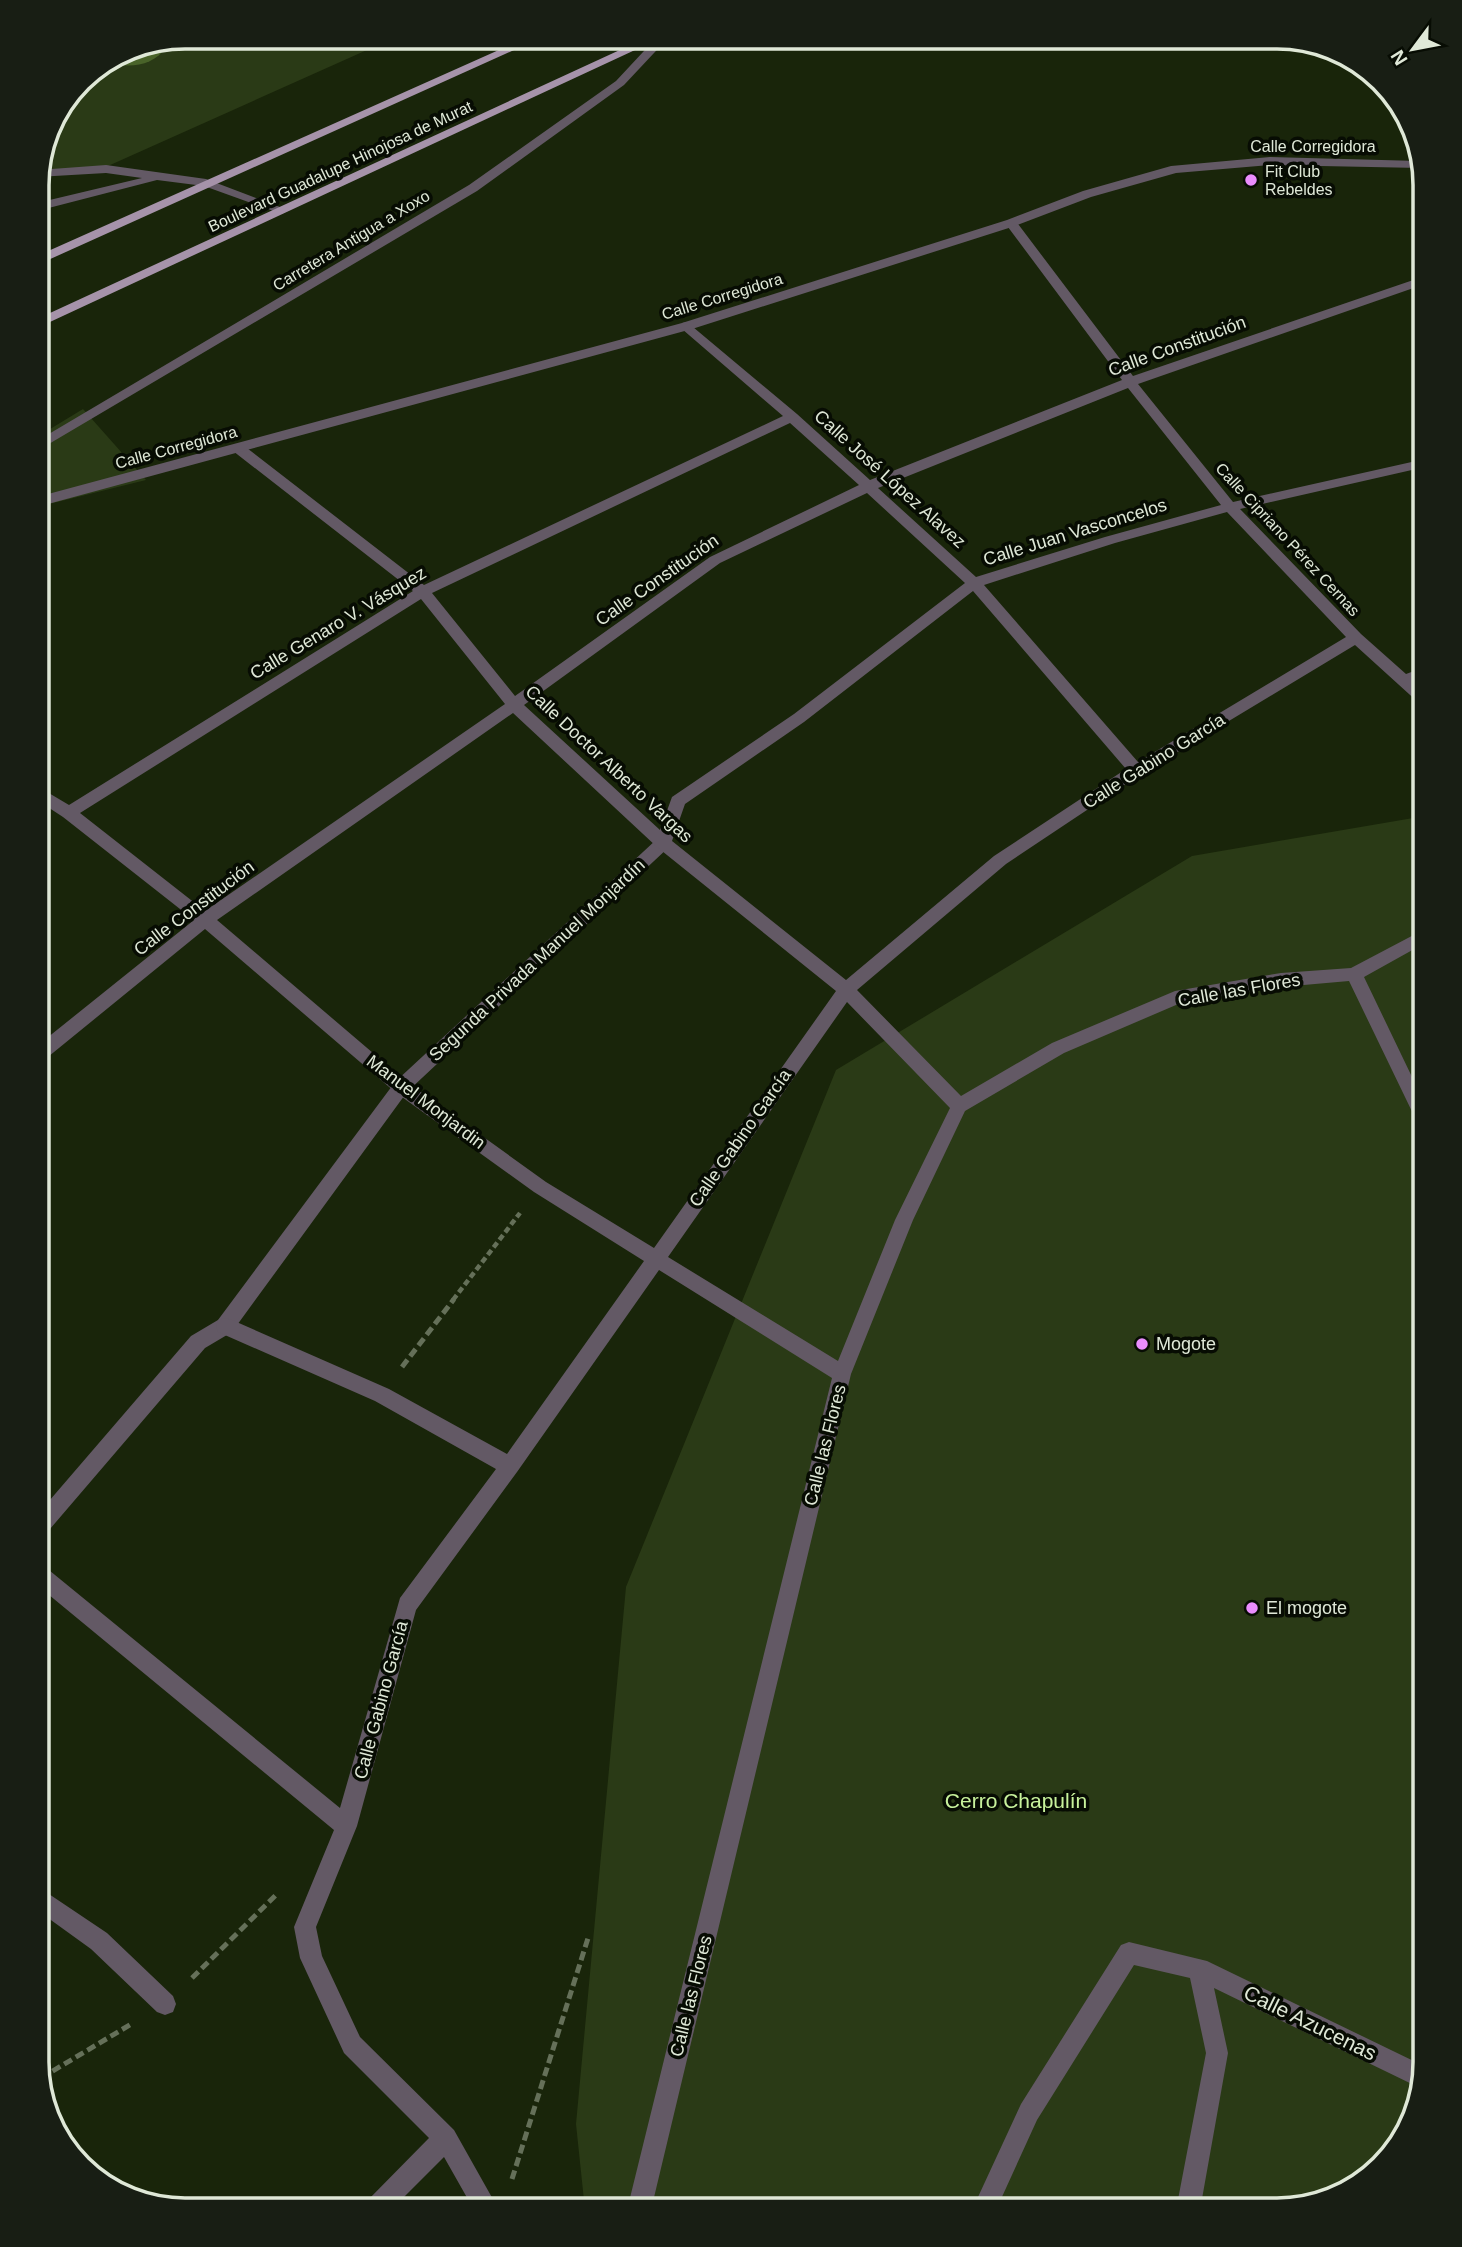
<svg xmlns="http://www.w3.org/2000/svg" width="1462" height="2247" viewBox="0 0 1462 2247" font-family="Helvetica,sans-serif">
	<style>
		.green { fill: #2a3a16 }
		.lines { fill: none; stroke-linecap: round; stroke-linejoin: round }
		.river { fill: #496329; fill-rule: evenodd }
		.path-far1 { stroke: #657059; stroke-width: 4.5; stroke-dasharray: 6 3.5; stroke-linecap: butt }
		.path { stroke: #657059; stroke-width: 5; stroke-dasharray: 9 4.5; stroke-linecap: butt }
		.service { fill: #635965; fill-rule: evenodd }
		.minor { fill: #635965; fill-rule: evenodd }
		.tertiary { fill: #635965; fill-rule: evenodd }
		.primary { fill: #a693aa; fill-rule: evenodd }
		.poi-dot { fill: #ea8dfd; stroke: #070c03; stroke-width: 2.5 }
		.labels { text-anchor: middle; stroke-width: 7; stroke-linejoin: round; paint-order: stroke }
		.far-street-label { font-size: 16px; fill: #dfe8d7; stroke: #070c03 }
		.far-poi-label { font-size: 16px; fill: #dfe8d7; stroke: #070c03; text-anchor: start }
		.street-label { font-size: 18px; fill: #dfe8d7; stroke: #070c03 }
		.poi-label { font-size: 18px; fill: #dfe8d7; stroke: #070c03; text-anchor: start }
		.near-park-label { font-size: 21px; fill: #c8f29c; stroke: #070c03 }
		.near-street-label { font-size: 21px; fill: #dfe8d7; stroke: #070c03 }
		.rim { fill: none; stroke: #dfe8d7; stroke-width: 3.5 }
	</style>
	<rect width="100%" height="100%" fill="#19250a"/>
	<path class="green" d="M 185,37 L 396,37 L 99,170 L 38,172 L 48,128 L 81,80 L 129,48 Z
		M 83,409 L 146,480 L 37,507 L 37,437 Z
		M 1425,816 L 1425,2062 L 1405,2136 L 1351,2191 L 1277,2210 L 585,2210 L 576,2124 L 626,1587 L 836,1070 L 1192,856 Z"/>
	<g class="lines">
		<path class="river" d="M 164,41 L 167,46 C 153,67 130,68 107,63 L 129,48 Z"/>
		<path class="path-far1" d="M 453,1300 L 520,1213"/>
		<path class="path" d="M 402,1367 L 454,1299
			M 192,1978 L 278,1893
			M 41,2078 L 133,2023
			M 512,2179 L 589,1935"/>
		<path class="service" d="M 663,837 L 669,839 L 671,843 L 669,847 L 407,1092 L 232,1332 L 205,1348 L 44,1536 L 37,1538 L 37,1515 L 191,1336 L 218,1320 L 395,1082 L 657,839 Z"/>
		<path class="minor" d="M 106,165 L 206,179 L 288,210 L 282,214 L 204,186 L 157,180 L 37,211 L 37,203 L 142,178 L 106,173 L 37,177 L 38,170 Z
			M 1011,219 L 1015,220 L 1133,376 L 1425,276 L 1425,284 L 1138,384 L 1233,502 L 1425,459 L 1425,467 L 1240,509 L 1361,634 L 1406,674 L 1425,667 L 1425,678 L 1415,683 L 1425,692 L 1425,705 L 1420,704 L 1355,645 L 1141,774 L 1006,864 L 857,990 L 961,1096 L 1052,1043 L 1175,991 L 1281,973 L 1351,968 L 1425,929 L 1425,943 L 1364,977 L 1425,1104 L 1425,1128 L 1419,1126 L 1349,981 L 1281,987 L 1183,1002 L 1064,1053 L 965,1111 L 913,1220 L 851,1374 L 651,2210 L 627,2210 L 832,1378 L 659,1270 L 517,1472 L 416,1610 L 357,1826 L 316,1927 L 322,1956 L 360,2037 L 454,2130 L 499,2210 L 474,2210 L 444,2157 L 391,2210 L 362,2210 L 366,2202 L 429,2138 L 344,2053 L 300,1958 L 294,1927 L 334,1830 L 37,1585 L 37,1564 L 44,1566 L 340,1808 L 400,1598 L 496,1469 L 375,1401 L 218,1332 L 216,1326 L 218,1320 L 225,1318 L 232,1320 L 389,1389 L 507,1454 L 644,1261 L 534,1192 L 395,1092 L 205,929 L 43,1061 L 37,1063 L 37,1046 L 194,920 L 63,817 L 37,800 L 37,786 L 69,805 L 413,591 L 233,451 L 233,445 L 243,445 L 424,585 L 783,416 L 682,329 L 682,323 L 687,322 L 797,414 L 870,480 L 1122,380 L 1005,223 ZM 1128,388 L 1221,505 L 1105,537 L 976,577 L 878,488 ZM 790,423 L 859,485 L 710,557 L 515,696 L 432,593 ZM 867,493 L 965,583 L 794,714 L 672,797 L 660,830 L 524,705 L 720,563 ZM 1227,512 L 1346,637 L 1138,762 L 984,585 L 1115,543 ZM 973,591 L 1126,769 L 994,856 L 846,980 L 672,841 L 685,804 L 804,722 ZM 421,599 L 505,704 L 205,911 L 80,813 ZM 513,713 L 657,847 L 836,991 L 654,1248 L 546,1182 L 407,1082 L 217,920 ZM 847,1002 L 950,1108 L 895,1220 L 838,1361 L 668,1257 Z
			M 37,1886 L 107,1933 L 173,1996 L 176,2004 L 173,2012 L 165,2015 L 157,2012 L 91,1949 L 37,1910 Z
			M 1129,1942 L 1207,1961 L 1424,2066 L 1418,2087 L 1214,1988 L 1228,2053 L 1200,2210 L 1176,2210 L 1206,2053 L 1190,1978 L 1134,1965 L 1037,2120 L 996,2210 L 972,2210 L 1021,2104 L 1121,1945 Z"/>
		<path class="tertiary" d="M 657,37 L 669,37 L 624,85 L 477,191 L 37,451 L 37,441 L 469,185 L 616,81 Z
			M 1270,157 L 1419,161 L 1421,168 L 1270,165 L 1176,173 L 1091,197 L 1015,226 L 692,329 L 37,507 L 37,497 L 682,323 L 1007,220 L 1083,191 L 1171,166 Z"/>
		<path class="primary" d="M 528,37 L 543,37 L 37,265 L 37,256 Z
			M 648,37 L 663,37 L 37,328 L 37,319 Z"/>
	</g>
	<g class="poi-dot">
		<circle cx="1251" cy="180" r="7"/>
		<circle cx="1142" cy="1344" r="7"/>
		<circle cx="1252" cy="1608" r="7"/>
	</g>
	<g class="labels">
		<g class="far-street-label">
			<text x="1313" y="152">Calle Corregidora</text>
			<text transform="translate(340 166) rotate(-25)" y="6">Boulevard Guadalupe Hinojosa de Murat</text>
			<text transform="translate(351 240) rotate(-31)" y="6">Carretera Antigua a Xoxo</text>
			<text transform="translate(722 296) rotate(-17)" y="6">Calle Corregidora</text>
			<text transform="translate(176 447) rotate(-15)" y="6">Calle Corregidora</text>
			<text transform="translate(1288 539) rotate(47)" y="6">Calle Cipriano Pérez Cernas</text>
		</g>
		<g class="far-poi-label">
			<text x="1265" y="177">Fit Club<tspan x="1265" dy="18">Rebeldes</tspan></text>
		</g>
		<g class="street-label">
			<text transform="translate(1177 346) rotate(-20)" y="6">Calle Constitución</text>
			<text transform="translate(890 479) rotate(42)" y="6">Calle José López Alavez</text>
			<text transform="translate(1075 532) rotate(-17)" y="6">Calle Juan Vasconcelos</text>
			<text transform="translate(657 580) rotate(-35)" y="6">Calle Constitución</text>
			<text transform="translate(338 623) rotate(-31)" y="6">Calle Genaro V. Vásquez</text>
			<text transform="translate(1154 761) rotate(-32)" y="6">Calle Gabino García</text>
			<text transform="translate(609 764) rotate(43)" y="6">Calle Doctor Alberto Vargas</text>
			<text transform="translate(194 908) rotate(-37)" y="6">Calle Constitución</text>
			<text transform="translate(537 960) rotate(-43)" y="6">Segunda Privada Manuel Monjardín</text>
			<text transform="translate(1239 990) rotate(-10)" y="6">Calle las Flores</text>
			<text transform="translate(426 1102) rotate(37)" y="6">Manuel Monjardin</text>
			<text transform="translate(740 1138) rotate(-55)" y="6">Calle Gabino García</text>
			<text transform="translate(825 1445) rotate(-76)" y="6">Calle las Flores</text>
			<text transform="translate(381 1700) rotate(-75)" y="6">Calle Gabino García</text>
			<text transform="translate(691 1996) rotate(-76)" y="6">Calle las Flores</text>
		</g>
		<g class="poi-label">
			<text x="1156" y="1350">Mogote</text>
			<text x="1266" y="1614">El mogote</text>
		</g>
		<g class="near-park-label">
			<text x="1016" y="1808">Cerro Chapulín</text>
		</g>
		<g class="near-street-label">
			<text transform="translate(1310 2023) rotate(26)" y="7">Calle Azucenas</text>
		</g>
	</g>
	<path d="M0 0H1462V2247H0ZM185 49H1277A136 136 0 0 1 1413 185V2062A136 136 0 0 1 1277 2198H185A136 136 0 0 1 49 2062V185A136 136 0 0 1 185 49Z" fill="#181e14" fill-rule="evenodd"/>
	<path class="rim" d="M185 49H1277A136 136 0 0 1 1413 185V2062A136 136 0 0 1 1277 2198H185A136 136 0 0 1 49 2062V185A136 136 0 0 1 185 49Z"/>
	<g transform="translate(1413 49) rotate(238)" stroke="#070c03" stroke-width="5" paint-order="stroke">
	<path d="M0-5L12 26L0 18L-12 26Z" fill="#dfe8d7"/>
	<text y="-10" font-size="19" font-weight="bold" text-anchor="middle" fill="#dfe8d7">N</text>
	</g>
</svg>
